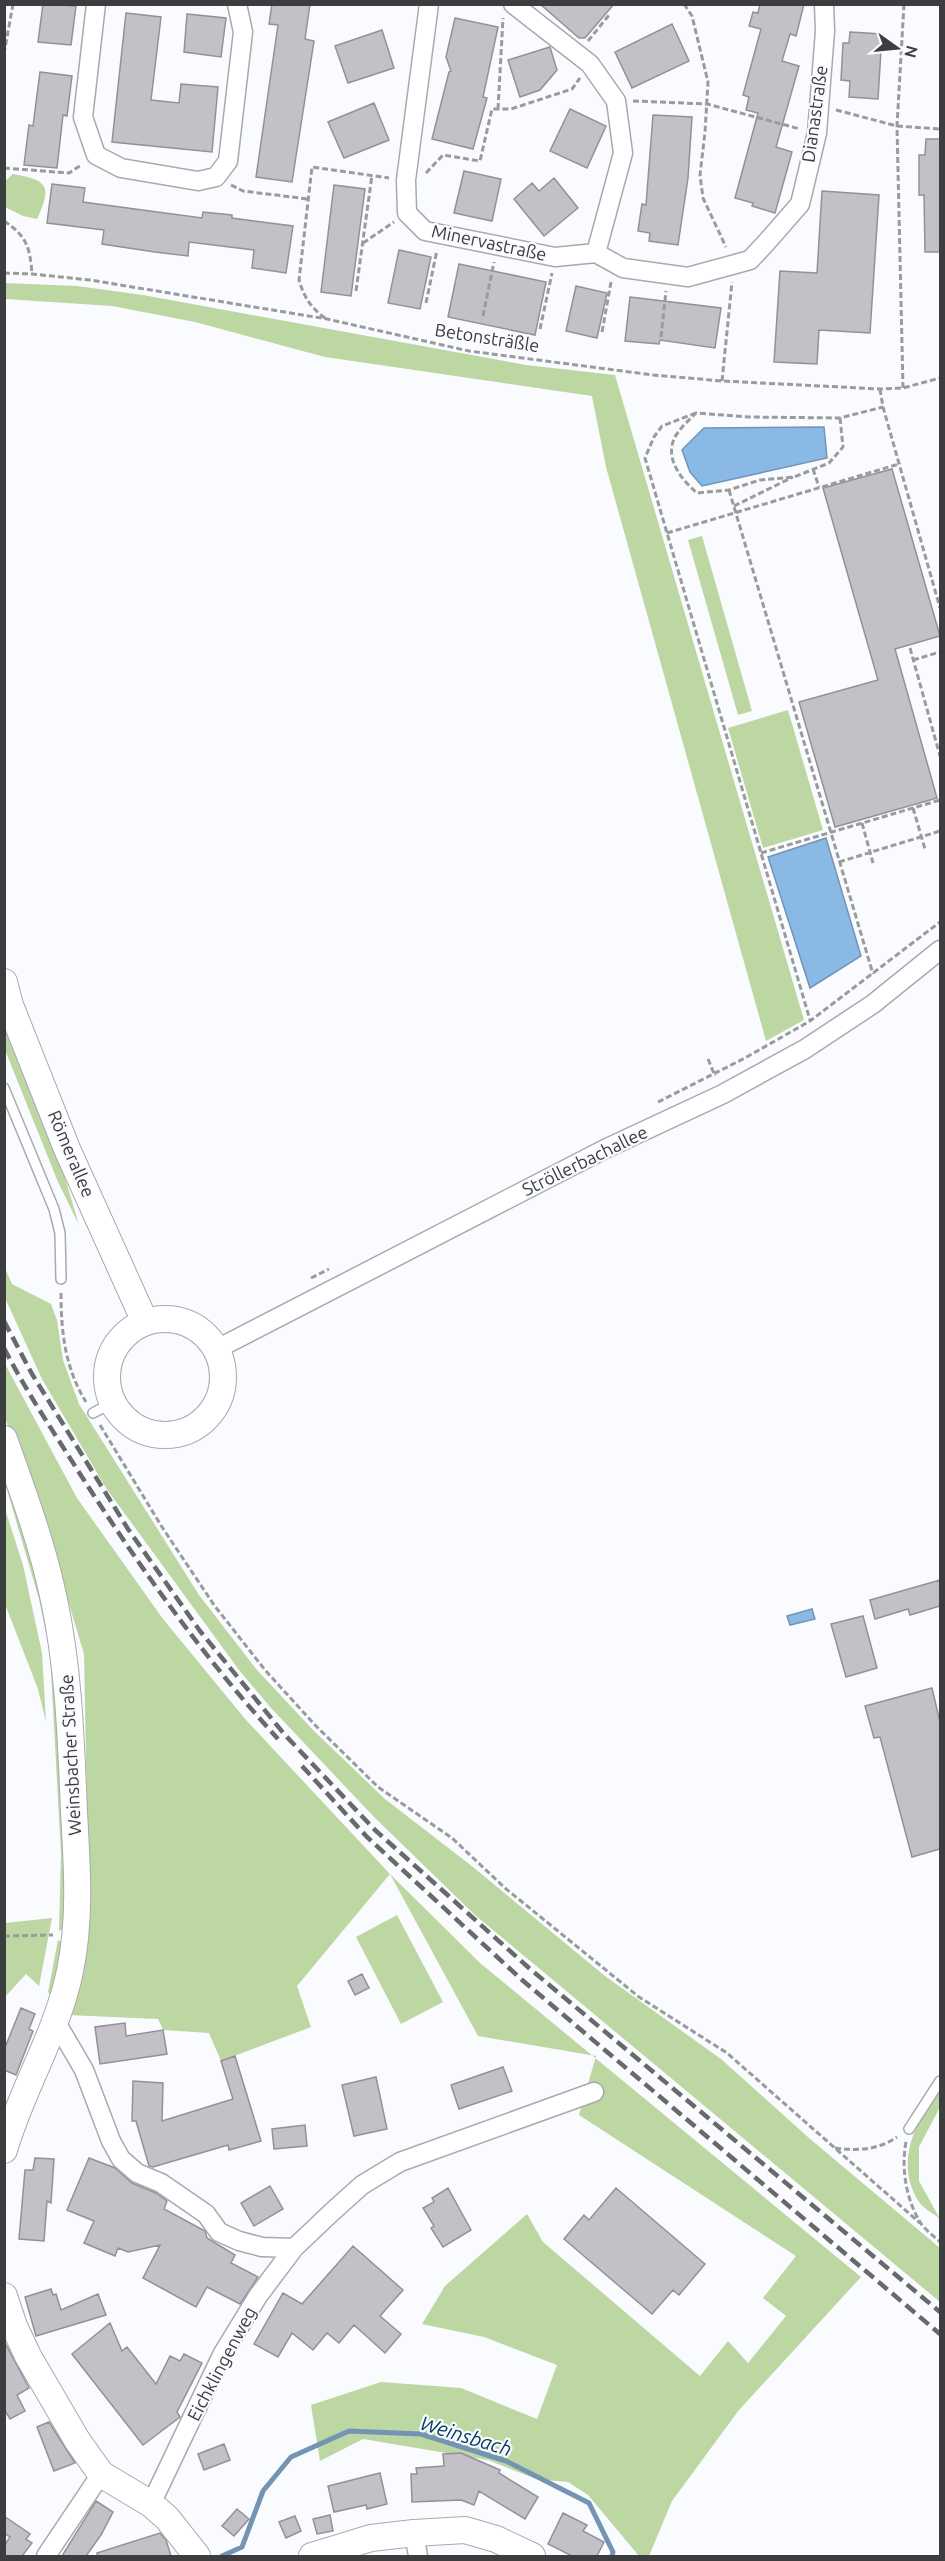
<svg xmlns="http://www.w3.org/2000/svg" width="945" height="2561" viewBox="0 0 945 2561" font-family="Ubuntu,sans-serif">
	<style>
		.green { fill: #bcd7a1 }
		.water { fill: #8bb9e5; stroke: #7394b3; stroke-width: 1.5 }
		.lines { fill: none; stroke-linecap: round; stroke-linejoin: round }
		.stream { stroke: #7394b3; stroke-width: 5 }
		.building { fill: #c3c1c7; stroke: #939197; stroke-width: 1.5 }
		.lane-casing { stroke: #a7aab1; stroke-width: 12 }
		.street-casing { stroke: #a7aab1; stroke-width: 21 }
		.secondary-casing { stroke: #a7aab1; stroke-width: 28 }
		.path { stroke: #9a9b9d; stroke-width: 3; stroke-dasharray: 6 3; stroke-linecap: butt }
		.lane { stroke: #fff; stroke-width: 9 }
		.street { stroke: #fff; stroke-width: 18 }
		.secondary { stroke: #fff; stroke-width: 26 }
		.rail { stroke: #68696b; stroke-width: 4.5; stroke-dasharray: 12 6; stroke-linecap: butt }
		.labels { text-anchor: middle; stroke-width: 4.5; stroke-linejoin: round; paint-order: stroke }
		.street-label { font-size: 18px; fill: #3c3d3f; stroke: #fafbfe }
		.water-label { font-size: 20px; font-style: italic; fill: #043c64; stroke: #fafbfe }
	</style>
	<rect width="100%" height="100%" fill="#fafbfe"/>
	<path class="green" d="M 13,174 C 47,180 53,185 37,219 L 23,216 L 5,207 L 5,181 Z
		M 5,283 L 77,286 L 143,295 L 526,365 L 615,375 L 804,1020 L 766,1041 L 606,467 L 592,396 L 325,357 L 195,322 L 112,306 L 5,299 Z
		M 702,536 L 752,711 L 738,715 L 688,540 Z
		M 788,710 L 823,830 L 763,848 L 728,728 Z
		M 4,988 L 50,1127 L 79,1225 L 58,1182 L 5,1050 Z
		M 5,1268 L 12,1284 L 51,1304 L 57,1320 L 63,1360 L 79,1404 L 199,1595 L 257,1670 L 314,1731 L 385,1799 L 473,1867 L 605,1976 L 721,2059 L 809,2138 L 940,2248 L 940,2302 L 475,1915 L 374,1817 L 271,1708 L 239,1670 L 106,1488 L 42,1379 L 5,1298 Z
		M 4,1362 L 77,1498 L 163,1619 L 246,1720 L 389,1873 L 480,1963 L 861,2277 L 739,2410 L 672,2501 L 649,2556 L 639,2556 L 588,2495 L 568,2482 L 536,2479 L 488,2460 L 363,2439 L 320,2461 L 311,2405 L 381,2382 L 461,2388 L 537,2419 L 557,2365 L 484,2337 L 422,2324 L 445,2286 L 527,2214 L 543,2242 L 700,2376 L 728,2341 L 748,2363 L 786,2316 L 763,2298 L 796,2256 L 579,2115 L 596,2056 L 478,2036 L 390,1874 L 297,1986 L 311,2027 L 221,2061 L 209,2033 L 163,2030 L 158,2019 L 68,2015 L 89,1913 L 84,1654 L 46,1527 L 5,1418 Z
		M 4,1455 L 56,1645 L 68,1926 L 59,1931 L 61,1854 L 50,1653 L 39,1599 L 5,1483 Z
		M 5,1509 L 23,1565 L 42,1653 L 46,1722 L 38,1689 L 5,1604 Z
		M 397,1915 L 443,2002 L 401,2024 L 356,1937 Z
		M 52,1918 L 39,1986 L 26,1974 L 5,1997 L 5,1923 Z
		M 58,1940 L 62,1942 L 53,1999 L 48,1992 Z
		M 940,2087 L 940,2107 L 919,2147 L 919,2181 L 940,2219 C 934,2214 923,2208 919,2202 C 893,2162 917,2120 940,2087 Z"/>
	<path class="water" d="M 824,427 L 827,458 L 702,486 L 690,472 L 682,450 L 704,428 Z
		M 826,838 L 861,956 L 810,988 L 768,857 Z
		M 812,1609 L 815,1619 L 790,1625 L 787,1616 Z"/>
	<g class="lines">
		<path class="stream" d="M 222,2556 L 242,2547 L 263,2491 L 291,2457 L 349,2431 L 421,2434 L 506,2461 L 589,2503 L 613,2552 L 612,2556"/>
	</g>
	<path class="building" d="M 43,4 L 76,6 L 71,45 L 38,42 Z
		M 272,4 L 310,4 L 305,39 L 314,41 L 292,182 L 256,177 L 278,25 L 269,24 Z
		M 540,4 L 614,4 L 585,38 L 579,38 Z
		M 760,4 L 804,4 L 796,36 L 790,34 L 782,61 L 799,66 L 776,147 L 792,152 L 775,213 L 752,206 L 753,203 L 735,198 L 758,113 L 746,110 L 749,97 L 743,95 L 761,29 L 749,26 L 753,12 L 758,13 Z
		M 126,13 L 161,17 L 151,100 L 179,103 L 181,84 L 218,87 L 212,152 L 112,142 Z
		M 187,14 L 226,18 L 221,57 L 184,52 Z
		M 455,18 L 498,27 L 483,97 L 487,98 L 473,149 L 432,139 L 449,72 L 451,71 L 446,57 Z
		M 672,24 L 689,61 L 632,88 L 615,52 Z
		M 382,30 L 394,68 L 348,83 L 335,46 Z
		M 850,32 L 882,34 L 878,99 L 849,97 L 850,81 L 841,80 L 843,43 L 849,43 Z
		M 550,47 L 557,70 L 540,90 L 520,97 L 508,60 Z
		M 40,72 L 72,76 L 67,116 L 63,115 L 57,168 L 24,165 L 29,125 L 33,126 Z
		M 374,103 L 389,140 L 344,158 L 328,122 Z
		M 570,109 L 606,126 L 587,168 L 550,151 Z
		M 653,115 L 692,117 L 688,178 L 678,245 L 649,241 L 650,233 L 638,231 L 642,204 L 646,205 Z
		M 926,139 L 940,139 L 940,252 L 925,252 L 924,195 L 919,195 L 919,155 L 925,155 Z
		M 464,171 L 501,179 L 492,221 L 454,213 Z
		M 554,178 L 578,208 L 544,236 L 514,199 L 532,183 L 539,191 Z
		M 52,184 L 85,188 L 83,202 L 202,218 L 203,212 L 232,215 L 232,218 L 293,226 L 286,273 L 252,268 L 254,250 L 189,242 L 188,256 L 155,252 L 102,244 L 104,230 L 47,223 Z
		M 334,185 L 365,189 L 351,296 L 321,292 Z
		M 822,191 L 879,195 L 870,333 L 819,330 L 817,364 L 774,362 L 780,271 L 817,273 Z
		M 399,250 L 431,257 L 420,309 L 388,303 Z
		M 459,264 L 546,282 L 535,335 L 448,317 Z
		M 576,286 L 607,293 L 597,338 L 566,331 Z
		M 630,297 L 721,308 L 715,348 L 660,340 L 659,344 L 625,341 Z
		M 892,469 L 940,636 L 895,649 L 937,798 L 835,827 L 799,702 L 878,680 L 823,488 Z
		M 940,1580 L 940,1606 L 910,1615 L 908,1609 L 875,1619 L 870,1600 Z
		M 863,1616 L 877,1668 L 846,1677 L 831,1624 Z
		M 932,1688 L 940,1722 L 940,1849 L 912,1857 L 880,1737 L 874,1738 L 865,1706 Z
		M 362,1974 L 369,1988 L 355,1995 L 348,1981 Z
		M 21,2008 L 35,2014 L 29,2029 L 33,2031 L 16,2075 L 4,2070 L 4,2050 Z
		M 125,2023 L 126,2036 L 163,2030 L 167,2054 L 100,2064 L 95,2027 Z
		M 235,2056 L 261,2141 L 229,2150 L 228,2145 L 153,2167 L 149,2166 L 136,2121 L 132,2121 L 133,2081 L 163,2083 L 162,2121 L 233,2099 L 221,2061 Z
		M 503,2067 L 512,2091 L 459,2109 L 451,2085 Z
		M 376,2077 L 387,2129 L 354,2136 L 342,2085 Z
		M 305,2125 L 307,2146 L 274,2149 L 272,2129 Z
		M 35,2158 L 54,2159 L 51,2203 L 47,2201 L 44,2241 L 19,2239 L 25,2170 L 33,2170 Z
		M 89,2158 L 115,2168 L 132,2183 L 156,2193 L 167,2201 L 164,2209 L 205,2231 L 207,2238 L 235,2255 L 231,2263 L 258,2277 L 240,2304 L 207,2287 L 196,2307 L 143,2278 L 160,2245 L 128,2252 L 118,2248 L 115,2256 L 84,2243 L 94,2221 L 67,2210 Z
		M 270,2186 L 283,2209 L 254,2226 L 241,2203 Z
		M 448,2188 L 471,2230 L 443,2247 L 431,2228 L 434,2226 L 423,2208 L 434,2202 L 432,2198 Z
		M 616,2188 L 705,2264 L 679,2295 L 673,2290 L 652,2314 L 564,2239 L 584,2215 L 589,2220 Z
		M 353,2246 L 403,2290 L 380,2316 L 401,2334 L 385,2353 L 354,2325 L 339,2343 L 327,2333 L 313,2350 L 292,2333 L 278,2357 L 254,2344 L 283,2293 L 302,2304 Z
		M 51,2289 L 53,2295 L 56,2294 L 61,2310 L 98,2294 L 106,2315 L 36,2336 L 25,2297 Z
		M 110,2323 L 122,2351 L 127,2347 L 156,2384 L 170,2356 L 180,2361 L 184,2354 L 202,2363 L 177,2412 L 180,2417 L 143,2445 L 72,2354 Z
		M 4,2341 L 29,2388 L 17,2395 L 25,2411 L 10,2419 L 4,2409 Z
		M 49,2422 L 75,2463 L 54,2471 L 37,2427 Z
		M 224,2444 L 230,2460 L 204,2470 L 198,2454 Z
		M 461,2453 L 500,2470 L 499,2473 L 538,2497 L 525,2519 L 479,2491 L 474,2505 L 461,2500 L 412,2502 L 411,2474 L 417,2474 L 416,2468 L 444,2466 L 443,2454 Z
		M 380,2473 L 387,2504 L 367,2509 L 366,2505 L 334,2512 L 328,2486 Z
		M 96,2501 L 113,2512 L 101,2535 L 86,2556 L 62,2556 Z
		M 237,2509 L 249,2519 L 234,2536 L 222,2526 Z
		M 563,2513 L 587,2525 L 583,2531 L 604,2542 L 597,2556 L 572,2556 L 548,2544 Z
		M 330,2515 L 333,2531 L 317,2534 L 313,2519 Z
		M 4,2516 L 30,2534 L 26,2539 L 32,2543 L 22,2556 L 4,2556 L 4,2546 L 10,2537 L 4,2533 Z
		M 295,2516 L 301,2531 L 286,2538 L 279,2522 Z
		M 160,2533 L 166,2540 L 171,2556 L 97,2556 L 97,2553 Z"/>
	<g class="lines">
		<g class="lane-casing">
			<path id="lane" d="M 4,1088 L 54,1209 L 60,1233 L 61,1279
				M 93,1413 L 112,1403
				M 909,2129 L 940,2081"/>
		</g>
		<g class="street-casing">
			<path id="street" d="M 96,4 L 83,117 L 96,155 L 121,168 L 198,181 L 216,177 L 228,161 L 243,32 L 237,4
				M 429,4 L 406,180 L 407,213 L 425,231 L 555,257 L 596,253
				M 513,4 L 590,64 L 616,101 L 623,153 L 596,253
				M 596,253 L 623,268 L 688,277 L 750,260 L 765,244 L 800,204 L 817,133 L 825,31 L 824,4
				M 217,1349 L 605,1149 L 723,1094 L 805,1049 L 873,1004 L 940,950
				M 56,2022 L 84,2070 L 111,2141 L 121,2159 L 137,2173 L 161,2183 L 206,2214 L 219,2232 L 239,2241 L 262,2247 L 294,2248
				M 151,2504 L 222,2355 L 258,2296 L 294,2248 L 332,2212 L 362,2185 L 400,2162 L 594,2092
				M 414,2533 L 418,2556
				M 46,2556 L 101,2474"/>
		</g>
		<g class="secondary-casing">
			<path id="secondary" d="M 4,982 L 10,1005 L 67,1149 L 145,1322
				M107 1377a58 58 0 1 1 116 0a58 58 0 1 1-116 0Z
				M 4,1439 C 23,1492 43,1546 54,1600 C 69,1670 71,1741 74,1812 C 77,1866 81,1918 70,1971 C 57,2034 22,2088 4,2150
				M 4,2296 L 14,2326 L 28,2356 L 77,2440 L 101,2474 L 151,2504 L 167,2518 L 197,2556
				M 312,2556 L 371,2538 L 414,2533 L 465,2530 L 496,2539 L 532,2556"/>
		</g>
		<path class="path" d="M 684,4 L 692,16 L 708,82 L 705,132 L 700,175 L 703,198 L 726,247
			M 588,41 L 609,15
			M 4,54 L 13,4
			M 633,101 L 707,104 L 800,129
			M 498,109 L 503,18
			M 836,110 L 897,126 L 940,129
			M 4,168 L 69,173 L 81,165
			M 426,173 L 443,155 L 480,161 L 492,109 L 511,109 L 572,89 L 580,78
			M 231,185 L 243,191 L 308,199
			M 4,221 C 27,236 30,248 32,274
			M 363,243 L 394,222
			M 4,273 L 32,274 L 90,280 L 327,319 L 469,351 L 653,375 L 722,381 L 880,389 L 903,388 L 940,378
			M 356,291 L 372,175
			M 426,303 L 437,250
			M 483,316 L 494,262
			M 325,318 C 310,307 304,297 299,280 L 312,167 L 389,178
			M 540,329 L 552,273
			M 602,332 L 611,282
			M 661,337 L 666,291
			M 722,381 L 732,282
			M 903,388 L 897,126 L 904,4
			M 880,389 L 883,407 L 940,608
			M 696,413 L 662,426 L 654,437 L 645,458 L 810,1020
			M 840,418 L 843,447 L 829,463 L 794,477 L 760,480 L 729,490 L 697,493 C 682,480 665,460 674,439 C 678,430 689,420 696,413 L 749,417 L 840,418 L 883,407
			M 813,469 L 819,487
			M 729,490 L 873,974
			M 734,506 L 793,477
			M 667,533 L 899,464
			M 910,648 L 940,756
			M 913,660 L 940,652
			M 913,808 L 925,849
			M 862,823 L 873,863
			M 761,853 L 940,800
			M 839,862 L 940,831
			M 708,1059 L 715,1076
			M 658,1102 L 745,1058 L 810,1021 L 940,922
			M 311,1278 L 329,1269
			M 61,1293 C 61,1332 65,1368 86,1402
			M 100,1425 L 162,1527 L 214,1605 L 265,1670 L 315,1725 L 378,1787 L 452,1838 L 505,1888 L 639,1997 L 727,2053 L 920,2223
			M 4,1936 L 53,1935
			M 906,2142 C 901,2168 906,2199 920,2222 C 924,2229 934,2236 940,2242
			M 835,2148 C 858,2151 878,2150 897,2137"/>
		<use href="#lane" class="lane"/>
		<use href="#street" class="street"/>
		<use href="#secondary" class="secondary"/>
		<path class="rail" d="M 4,1321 L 32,1374 L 128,1529 L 200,1631 L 285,1735 L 375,1830 L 529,1968 L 940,2312
			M 4,1348 C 27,1393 55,1434 82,1477 C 141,1569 204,1658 278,1739
			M 302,1766 L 367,1837 L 521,1979 L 940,2334"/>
	</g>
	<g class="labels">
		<g class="street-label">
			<text transform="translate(815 114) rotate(-82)" y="6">Dianastraße</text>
			<text transform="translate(489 243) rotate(12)" y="6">Minervastraße</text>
			<text transform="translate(487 338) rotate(9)" y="6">Betonsträßle</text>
			<text transform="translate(71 1154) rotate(67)" y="6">Römerallee</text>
			<text transform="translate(585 1161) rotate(-26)" y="6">Ströllerbachallee</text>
			<text transform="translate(71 1755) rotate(-93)" y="6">Weinsbacher Straße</text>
			<text transform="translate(222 2364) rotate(-62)" y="6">Eichklingenweg</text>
		</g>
		<g class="water-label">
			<text transform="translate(466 2436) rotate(17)" y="7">Weinsbach</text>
		</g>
	</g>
	<rect width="945" height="2561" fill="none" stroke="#3c3d3f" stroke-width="12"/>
	<g transform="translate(897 48) rotate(105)" stroke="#fafbfe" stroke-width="4.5" paint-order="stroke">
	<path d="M0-4.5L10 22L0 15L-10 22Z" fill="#3c3d3f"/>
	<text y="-9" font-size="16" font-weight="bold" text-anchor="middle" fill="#3c3d3f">N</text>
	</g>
</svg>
